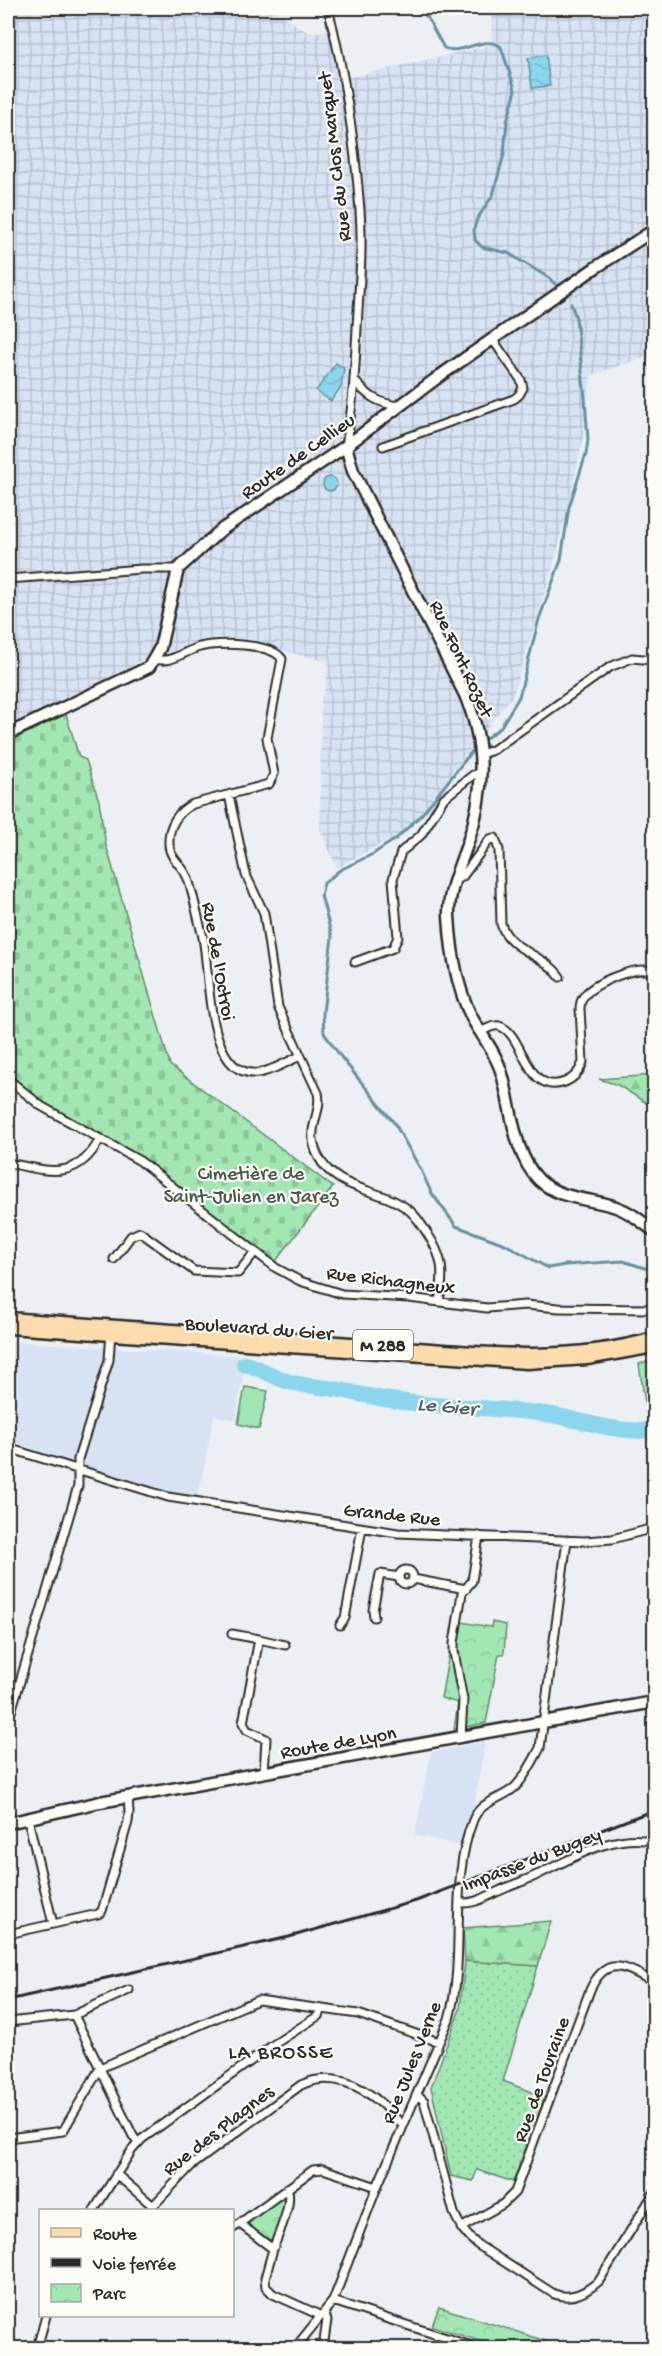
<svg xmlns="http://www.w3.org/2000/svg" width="662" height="2356" viewBox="0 0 662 2356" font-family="'Gochi Hand',sans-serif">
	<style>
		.built { fill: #d7e2f3 }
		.industrial { fill: url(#industrial-grid) }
		.grass { fill: url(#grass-dots); stroke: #66896f; stroke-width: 1.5 }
		.forest { fill: url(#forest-firs); stroke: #66896f; stroke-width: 1.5 }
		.cemetery { fill: url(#cemetery-stones); stroke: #66896f; stroke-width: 1.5 }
		.park { fill: url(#park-crowns); stroke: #66896f; stroke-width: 1.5 }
		.pitch { fill: #a2e7b3; stroke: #66896f; stroke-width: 1.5 }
		.water { fill: url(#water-waves); stroke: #65929f; stroke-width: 1.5 }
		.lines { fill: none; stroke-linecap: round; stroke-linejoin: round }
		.stream { stroke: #65929f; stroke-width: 3 }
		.river { stroke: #8cd6ed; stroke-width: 16 }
		.street-casing { stroke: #2b2b2b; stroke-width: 11 }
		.secondary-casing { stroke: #2b2b2b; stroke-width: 15 }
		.primary-casing { stroke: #2b2b2b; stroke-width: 15 }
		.street { stroke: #fdfcf7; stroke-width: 7 }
		.secondary { stroke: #fdfcf7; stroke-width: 10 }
		.primary { stroke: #fcdcac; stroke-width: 10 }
		.rail { stroke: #2b2b2b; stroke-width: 3 }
		.labels { text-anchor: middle; stroke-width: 4.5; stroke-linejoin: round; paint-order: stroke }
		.shield { fill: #fdfcf7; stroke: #6a6a68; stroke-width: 1.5 }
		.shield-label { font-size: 18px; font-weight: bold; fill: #2b2b2b }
		.street-label { font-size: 20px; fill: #2b2b2b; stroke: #fdfcf7 }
		.park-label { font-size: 20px; fill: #495a4d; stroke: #fdfcf7 }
		.water-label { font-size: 21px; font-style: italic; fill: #485e65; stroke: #fdfcf7 }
		.neighbourhood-label { font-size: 21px; letter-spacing: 1.5px; fill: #2b2b2b; stroke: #fdfcf7 }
	</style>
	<defs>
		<pattern id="industrial-grid" width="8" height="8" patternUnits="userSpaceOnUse" patternTransform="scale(1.5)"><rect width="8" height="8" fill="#d7e2f3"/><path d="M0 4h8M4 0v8" fill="none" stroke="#b9c2d0"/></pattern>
		<pattern id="grass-dots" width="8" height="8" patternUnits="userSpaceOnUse" patternTransform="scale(1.5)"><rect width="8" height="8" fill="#a2e7b3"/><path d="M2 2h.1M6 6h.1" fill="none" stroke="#8cc69a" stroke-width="1.8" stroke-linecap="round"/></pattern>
		<pattern id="forest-firs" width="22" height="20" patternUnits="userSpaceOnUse" patternTransform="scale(1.5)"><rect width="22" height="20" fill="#a2e7b3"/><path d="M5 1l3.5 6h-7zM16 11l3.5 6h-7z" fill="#8cc69a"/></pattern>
		<pattern id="cemetery-stones" width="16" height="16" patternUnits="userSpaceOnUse" patternTransform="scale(1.5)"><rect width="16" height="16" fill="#a2e7b3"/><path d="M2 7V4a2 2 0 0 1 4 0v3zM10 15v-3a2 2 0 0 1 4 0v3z" fill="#8cc69a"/></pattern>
		<pattern id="park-crowns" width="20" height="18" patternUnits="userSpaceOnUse" patternTransform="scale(1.5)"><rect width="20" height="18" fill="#a2e7b3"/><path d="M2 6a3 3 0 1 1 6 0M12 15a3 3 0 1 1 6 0" fill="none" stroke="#8cc69a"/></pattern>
		<pattern id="water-waves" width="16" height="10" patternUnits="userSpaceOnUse" patternTransform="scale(1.5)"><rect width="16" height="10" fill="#8cd6ed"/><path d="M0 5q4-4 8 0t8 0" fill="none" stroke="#79b8cb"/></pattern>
	</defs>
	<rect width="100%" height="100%" fill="#ecf0f5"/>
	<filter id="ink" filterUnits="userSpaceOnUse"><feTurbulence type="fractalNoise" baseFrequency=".0167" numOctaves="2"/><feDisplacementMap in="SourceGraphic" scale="12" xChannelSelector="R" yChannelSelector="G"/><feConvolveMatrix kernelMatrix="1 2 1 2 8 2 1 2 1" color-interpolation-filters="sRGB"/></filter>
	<g filter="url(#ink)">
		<path class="built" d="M 8,1341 L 246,1356 L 236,1420 L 214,1415 L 198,1497 L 167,1494 L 8,1441 Z
			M 485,1742 L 474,1805 L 461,1846 L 415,1835 L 431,1752 Z"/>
		<path class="industrial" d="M 8,8 L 271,8 L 309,33 L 330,30 L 338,80 L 492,45 L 491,8 L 654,8 L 654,360 L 647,357 L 591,375 L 581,450 L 556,556 L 513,695 L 407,830 L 337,868 L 320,830 L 321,695 L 324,694 L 329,662 L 268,647 L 219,641 L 175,651 L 137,663 L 8,727 Z"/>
		<path class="grass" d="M 465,1961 L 538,1966 L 503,2081 L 545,2097 L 513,2182 L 477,2170 L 473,2181 L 451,2176 L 431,2087 L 460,2009 Z"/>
		<path class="forest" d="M 654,1075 L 654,1108 L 618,1085 L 599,1079 Z
			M 551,1921 L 538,1966 L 465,1961 L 463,1928 Z"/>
		<path class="cemetery" d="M 66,714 L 79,757 L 86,760 L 99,801 L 106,845 L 170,1065 L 333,1187 L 276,1261 L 137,1155 L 49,1109 L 8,1073 L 8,742 Z"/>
		<path class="park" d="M 654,1360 L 654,1415 L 647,1416 L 639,1364 Z
			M 455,1621 L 491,1627 L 492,1622 L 506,1625 L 504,1654 L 499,1654 L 486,1723 L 454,1729 L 458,1703 L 441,1698 Z
			M 278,2200 L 283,2200 L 285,2205 L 273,2237 L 270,2240 L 251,2228 L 249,2224 L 251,2219 Z
			M 439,2307 L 568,2348 L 502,2348 L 432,2326 Z"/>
		<path class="pitch" d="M 245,1387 L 268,1391 L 259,1429 L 238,1424 Z"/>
		<path class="water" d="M 546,55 L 550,86 L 532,88 L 528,58 Z
			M 336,363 L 344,368 L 341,387 L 331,401 L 316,391 Z
			M323 484a7 7 0 1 1 14 0a7 7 0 1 1-14 0Z"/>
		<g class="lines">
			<path class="stream" d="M 422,8 L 444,48 C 461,56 485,34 501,47 L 514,86 L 515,93 L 507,122 L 504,154 L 493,195 L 477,219 L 474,229 L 475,240 L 482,247 L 508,253 L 549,278 L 557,286
				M 482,741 L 500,728 L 519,697 L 539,619 L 561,560 L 569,507 L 586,454 L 588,440 L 585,398 L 576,318 L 571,304
				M 477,745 L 422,814 L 397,838 L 373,854 L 340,870 L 324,883 L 321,895 L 332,937 L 323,1013 L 324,1033 L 341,1057 L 395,1124 L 421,1170 L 431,1192 L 456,1226 L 505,1244 L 548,1268 L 565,1265 L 623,1261 L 654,1271"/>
			<path class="river" d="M 244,1364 C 262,1367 276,1380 294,1383 C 307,1386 321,1387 335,1389 C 351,1392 367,1396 384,1399 C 439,1409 496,1406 552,1415 C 586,1421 619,1434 654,1430"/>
			<g class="street-casing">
				<path id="street" d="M 328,8 C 344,70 355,146 360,210 C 363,249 359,289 357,328 C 355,368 353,407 346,446
					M 354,380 C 367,396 378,403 398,406
					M 383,446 L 514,399 L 519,395 L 523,388 L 521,380 L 493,340
					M 8,579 L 142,569 L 178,569
					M 155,659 C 171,664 184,651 200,647 C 217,642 272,643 282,659 L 267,738 L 274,774 L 269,784 L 193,804 C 178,811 168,826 169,844 C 169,859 184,866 188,879 C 194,897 197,915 202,933 C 211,966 203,1078 258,1073 C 272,1071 287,1062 300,1056
					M 481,754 L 493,750 L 610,667 L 632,658 L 654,660
					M 229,795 L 246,875 L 264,913 L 278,1007 L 318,1093 C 323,1114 304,1128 318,1156 C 337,1193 382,1187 410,1211 C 417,1217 422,1225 427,1233 C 444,1258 444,1273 439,1302
					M 455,877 L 460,878 L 463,876 L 490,839 L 495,838 L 499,850 L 501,924 C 510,952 545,954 560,977
					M 355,962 L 393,948 L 398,937 L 393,879 L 401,852 L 421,835 L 444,798 L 473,775 L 482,773
					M 481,1032 C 486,1029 493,1025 499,1026 C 524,1032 525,1097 565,1082 C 575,1078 580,1071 583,1062 L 580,1009 C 580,1004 581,1000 584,996 C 595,982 639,964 654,972
					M 8,1079 L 41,1106 L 140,1161 L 276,1268 L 300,1281 L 342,1294 L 409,1298 L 487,1308 L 525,1305 L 559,1308 L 649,1309 L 654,1307
					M 8,1163 C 48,1171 77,1182 100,1139
					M 114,1259 L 131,1236 L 140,1232 L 194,1271 L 238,1273 L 255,1252
					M 8,1448 L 168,1497 L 398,1533 L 585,1541 L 612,1539 L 654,1528
					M399 1577a7 7 0 1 1 14 0a7 7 0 1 1-14 0Z
					M 413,1579 L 466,1589
					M 374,1617 L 373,1610 L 380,1574 L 399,1577
					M 340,1625 L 345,1618 L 362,1528
					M 232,1634 L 259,1639
					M 8,1722 L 78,1486 L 78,1459 L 109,1360 L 111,1332
					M 461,1737 L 463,1700 L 454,1652 L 454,1643 L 462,1593 L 472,1581 L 479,1536
					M 264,1773 L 266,1739 L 247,1730 L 243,1723 L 259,1639 L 285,1645
					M 28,1819 L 53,1924
					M 460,1903 C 475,1904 485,1897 499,1891 C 511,1885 525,1881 537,1875 C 571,1859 615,1831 654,1842
					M 8,1934 L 98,1914 L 102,1911 L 128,1822 L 129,1812 L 128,1797
					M 74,2015 L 133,2136 L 138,2143
					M 8,2022 L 74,2015 L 129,1990
					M 417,2094 L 424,2101 L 454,2213 C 460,2226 466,2236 478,2245 L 554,2294 C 572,2300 585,2293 599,2281 L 654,2193
					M 8,2138 L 63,2131 L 100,2068 L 258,2000 L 358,2014 L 439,2042
					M 116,2174 L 153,2206
					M 94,2210 L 132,2150 L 142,2139 L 273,2045 L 318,2016 L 321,2009
					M 149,2210 L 191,2166 L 301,2085 C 330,2071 360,2084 383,2105 C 390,2111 396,2120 403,2125
					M 240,2224 L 273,2249 C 278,2235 294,2202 287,2188
					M 461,2228 L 503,2204 L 515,2192 L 590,1990 C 607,1953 626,1968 654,1982
					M 232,2229 L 313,2170 L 323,2169 L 377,2187
					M 273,2249 L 265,2278 L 266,2287 L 273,2294 L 317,2314
					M 333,2301 L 477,2348
					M 37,2348 L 46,2316
					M 295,2348 L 333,2301 L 377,2187 L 449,2019 C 467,1954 448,1883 473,1820 C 481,1800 501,1800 515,1787 C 526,1776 533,1761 540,1748 L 567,1540
					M 323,2348 L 327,2320 L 325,2314"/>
			</g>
			<g class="secondary-casing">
				<path id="secondary" d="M 346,446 L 353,471 L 465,695 C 486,743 485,792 468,842 C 460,866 448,890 449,916 C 451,951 456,987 472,1018 C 482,1036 496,1053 502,1074 C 512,1108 513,1154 539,1180 C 560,1200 590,1198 616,1207 C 631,1212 642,1222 654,1231
					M 8,734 L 149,667 L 160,648 L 178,569 L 221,530 L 346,446 L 441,375 L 595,268 L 654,230
					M 8,1823 L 100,1802 L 654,1702
					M 651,2348 L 654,2337"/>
			</g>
			<g class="primary-casing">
				<path id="primary" d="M 8,1318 C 127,1326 246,1336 365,1344 C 462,1351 560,1365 654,1338
					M 8,1328 L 527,1363 L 587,1359 L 654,1347"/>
			</g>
			<use href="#street" class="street"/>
			<use href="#secondary" class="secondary"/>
			<use href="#primary" class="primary"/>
			<path class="rail" d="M 8,2000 L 289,1937 L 416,1901 L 654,1810"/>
		</g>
	</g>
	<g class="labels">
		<rect class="shield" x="353" y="1330" width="60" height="30" rx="4.5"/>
		<g class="shield-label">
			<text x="383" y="1351">M 288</text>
		</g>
		<g class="street-label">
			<text transform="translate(333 157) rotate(-97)" y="7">Rue du Clos Marquet</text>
			<text transform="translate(297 455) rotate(-35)" y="7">Route de Cellieu</text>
			<text transform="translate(463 658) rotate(65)" y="7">Rue Font Rozet</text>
			<text transform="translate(220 961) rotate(80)" y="7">Rue de l'Octroi</text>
			<text transform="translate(391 1279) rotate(7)" y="7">Rue Richagneux</text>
			<text transform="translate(259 1327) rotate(4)" y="7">Boulevard du Gier</text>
			<text transform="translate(392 1513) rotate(6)" y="7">Grande Rue</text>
			<text transform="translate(338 1741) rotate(-10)" y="7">Route de Lyon</text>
			<text transform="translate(531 1858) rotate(-21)" y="7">Impasse du Bugey</text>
			<text transform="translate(410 2062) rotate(-68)" y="7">Rue Jules Verne</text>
			<text transform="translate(540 2079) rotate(-70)" y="7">Rue de Touraine</text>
			<text transform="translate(217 2129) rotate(-38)" y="7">Rue des Plagnes</text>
		</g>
		<g class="park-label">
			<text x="251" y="1179">Cimetière de<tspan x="251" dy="23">Saint-Julien en Jarez</tspan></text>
		</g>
		<g class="water-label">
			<text transform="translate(447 1405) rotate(5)" y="7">Le Gier</text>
		</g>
		<g class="neighbourhood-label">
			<text x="281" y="2058">LA BROSSE</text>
		</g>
	</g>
	<rect width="662" height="2356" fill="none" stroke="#fdfcf7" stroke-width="30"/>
	<rect x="15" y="15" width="632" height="2326" fill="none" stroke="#2b2b2b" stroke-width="2" filter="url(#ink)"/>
	<rect x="39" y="2209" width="195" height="108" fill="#fdfcf7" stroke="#a9a8a5" stroke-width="1.5"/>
	<rect x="51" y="2228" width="30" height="9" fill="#fcdcac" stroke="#a9a8a5" stroke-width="1.5"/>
	<text x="93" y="2239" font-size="18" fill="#2b2b2b">Route</text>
	<rect x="51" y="2258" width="30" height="9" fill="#2b2b2b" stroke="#a9a8a5" stroke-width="1.5"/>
	<text x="93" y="2269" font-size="18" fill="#2b2b2b">Voie ferrée</text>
	<rect x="51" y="2284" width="30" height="18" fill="url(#park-crowns)" stroke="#a9a8a5" stroke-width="1.5"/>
	<text x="93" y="2299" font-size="18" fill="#2b2b2b">Parc</text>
</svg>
